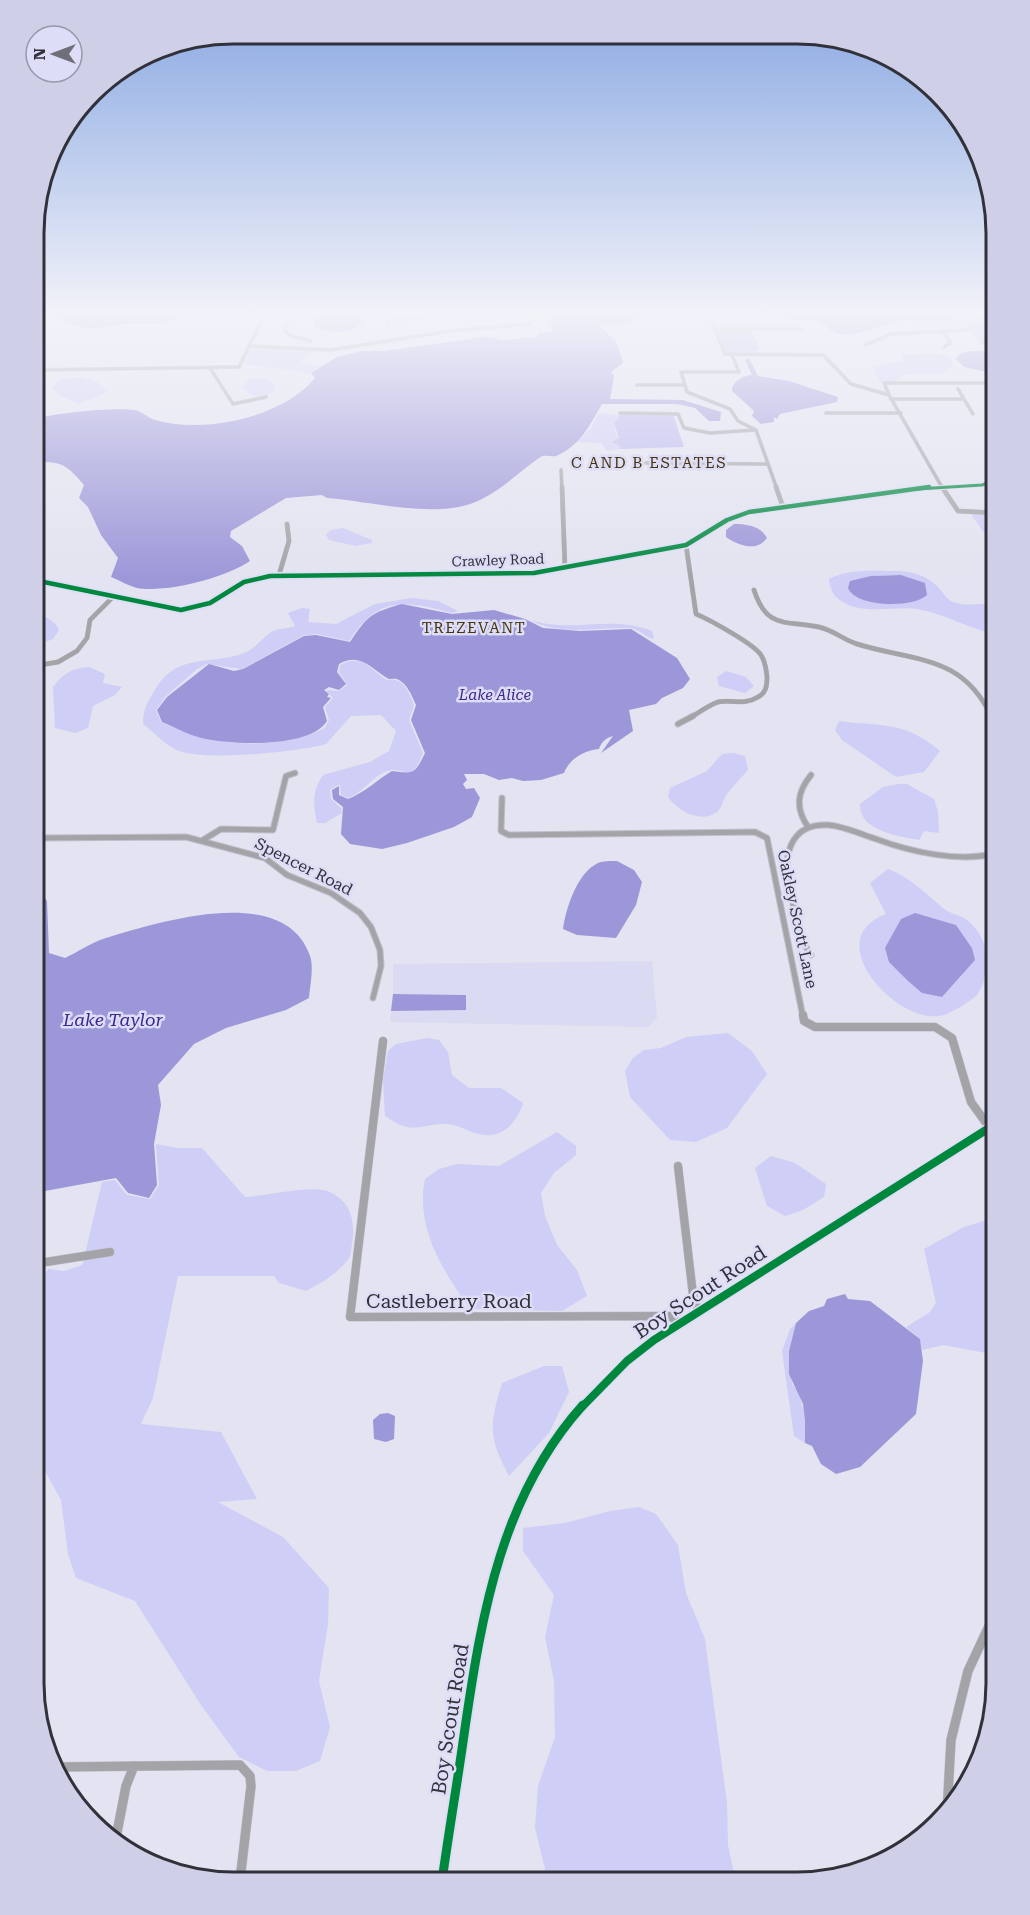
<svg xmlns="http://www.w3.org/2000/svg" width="1030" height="1915" viewBox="0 0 1030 1915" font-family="'Roboto Serif',serif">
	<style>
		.built { fill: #dadaf2 }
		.green { fill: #cfcef6; fill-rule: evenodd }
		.forest { fill: #b9b6ee }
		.water { fill: #9c97d8 }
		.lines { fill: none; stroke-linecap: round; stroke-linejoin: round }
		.minor-far4-casing { stroke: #c0c0cc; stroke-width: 4 }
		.minor-far3-casing { stroke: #c0c0cc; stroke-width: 5 }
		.minor-far2-casing { stroke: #c0c0cc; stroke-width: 7 }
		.minor-far1-casing { stroke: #c0c0cc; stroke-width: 9 }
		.minor-casing { stroke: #c0c0cc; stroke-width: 10 }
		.minor-far4 { stroke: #a3a3a8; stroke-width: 3 }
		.minor-far3 { stroke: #a3a3a8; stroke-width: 4.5 }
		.minor-far2 { stroke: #a3a3a8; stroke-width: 5 }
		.minor-far1 { stroke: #a3a3a8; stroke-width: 8 }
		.minor { stroke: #a3a3a8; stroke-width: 9 }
		.cycleway-far3-casing { stroke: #ddddf7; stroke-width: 5 }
		.cycleway-far2-casing { stroke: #ddddf7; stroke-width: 8 }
		.cycleway-far1-casing { stroke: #ddddf7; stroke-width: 11 }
		.cycleway-casing { stroke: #ddddf7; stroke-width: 13 }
		.cycleway-far3 { stroke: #00873e; stroke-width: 3 }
		.cycleway-far2 { stroke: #00873e; stroke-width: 4.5 }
		.cycleway-far1 { stroke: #00873e; stroke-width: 8 }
		.cycleway { stroke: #00873e; stroke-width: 9 }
		.labels { text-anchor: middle; stroke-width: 5; stroke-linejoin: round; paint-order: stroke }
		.far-street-label { font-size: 14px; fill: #31313a; stroke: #ddddf7 }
		.far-neighbourhood-label { font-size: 15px; letter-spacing: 1.5px; fill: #45340c; stroke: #ddddf7 }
		.far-water-label { font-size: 15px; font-style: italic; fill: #3c278e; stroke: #ddddf7 }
		.street-label { font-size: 16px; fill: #31313a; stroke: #ddddf7 }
		.water-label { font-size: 18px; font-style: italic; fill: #3c278e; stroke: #ddddf7 }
		.near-street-label { font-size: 20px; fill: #31313a; stroke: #ddddf7 }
		.rim { fill: none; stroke: #31313a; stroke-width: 3 }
	</style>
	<rect width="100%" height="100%" fill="#e3e3f1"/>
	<path class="built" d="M 652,961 L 657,1018 L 649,1027 L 390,1022 L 391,1011 L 466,1009 L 465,995 L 393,994 L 393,964 Z"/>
	<path class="green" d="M 252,347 L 312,350 L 301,363 L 320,366 L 310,373 L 244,364 Z
		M 933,354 L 950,356 L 953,367 L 942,373 L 904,375 L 897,381 L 899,382 L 879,382 L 873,367 L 902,361 L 903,355 Z
		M 82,377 L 99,383 L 107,392 L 78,404 L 59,395 L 52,387 L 60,380 Z
		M 264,378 L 275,385 L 274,391 L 268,395 L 253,396 L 242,387 L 250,379 Z
		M 599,413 L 620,416 L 615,429 L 620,449 L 606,451 L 602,443 L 577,442 L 591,429 Z
		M 986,513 L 997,517 L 997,540 L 984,533 L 971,514 Z
		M 343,528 L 372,540 L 372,543 L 356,546 L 329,540 L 326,535 L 330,530 Z
		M 900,571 C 914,572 927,576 938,587 C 942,591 946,598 951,601 C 963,608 982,602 997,605 L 997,635 C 969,629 946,614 917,609 C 895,606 863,615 843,602 C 834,597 830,590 829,579 C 849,568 877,571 900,571 ZM 892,575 L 909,577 L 909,602 L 894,602 L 871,576 Z
		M 412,598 L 438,601 L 458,611 L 452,613 C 405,600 378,596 349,641 L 317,634 L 304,635 L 242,669 L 207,664 L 197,669 L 165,697 L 156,710 L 161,722 C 214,747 271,752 325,728 L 329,720 L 325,707 L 333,698 L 326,690 L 339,691 L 347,685 L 339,672 L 340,665 C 362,653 370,669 385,679 C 388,681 391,679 395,680 C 406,683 410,695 414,705 L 409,720 L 423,753 C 421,758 418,766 414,770 C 409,776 398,768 391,770 C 375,773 364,792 348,798 L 341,795 L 340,785 L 338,785 L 330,790 L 331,799 L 341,808 L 342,813 L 325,823 L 317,823 C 313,804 312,791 323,775 L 370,762 L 389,751 L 396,731 L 381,715 L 351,716 L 326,744 C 297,752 203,762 177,750 C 165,745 154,732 143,724 C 143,709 147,703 155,690 C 177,652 209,666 244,653 C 256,649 262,637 273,631 C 280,628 288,629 295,626 L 288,613 L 302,608 L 310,609 L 308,622 L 336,624 L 375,604 Z
		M 34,617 C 46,615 54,620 59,630 L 53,639 L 34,646 Z
		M 530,620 C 575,634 609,614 652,631 L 654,639 C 648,639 639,629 630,628 C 597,627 560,636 530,620 Z
		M 89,667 L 105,674 L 103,683 L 122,687 L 115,695 L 93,706 L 88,728 L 75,733 L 55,728 L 53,687 C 62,674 73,668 89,667 Z
		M 726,671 L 746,677 L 754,686 L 745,693 L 719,686 L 717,677 Z
		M 839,721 C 882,727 903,720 940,751 L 924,772 L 896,777 L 842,740 L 835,730 Z
		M 733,753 L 745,756 L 748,770 C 741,778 733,786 726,795 C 723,800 722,808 717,812 C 701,824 678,811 668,797 L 670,788 L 707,771 L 722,754 Z
		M 898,784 L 907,784 L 934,799 L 938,812 L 939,833 L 924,831 L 919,840 C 898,836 859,831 860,804 L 883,787 Z
		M 888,869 C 910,877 925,893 943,908 C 950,914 960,915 967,920 C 988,937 991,962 982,986 C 980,990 978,994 975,997 C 967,1003 949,1015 939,1016 C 895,1022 819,939 886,914 L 870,883 ZM 931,918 L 956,925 L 972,948 L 896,929 L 901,919 Z
		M 728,1033 L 752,1051 L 767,1074 L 727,1128 L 696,1142 L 670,1140 L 630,1097 L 625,1071 L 633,1058 L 644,1050 L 661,1048 L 686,1037 Z
		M 427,1038 L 439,1040 L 448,1052 L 452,1075 L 469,1088 L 501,1088 L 523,1103 C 518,1120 505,1137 484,1135 C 471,1134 461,1125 448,1124 C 419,1123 414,1137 385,1116 L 383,1080 L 388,1051 L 396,1044 Z
		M 557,1132 L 576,1146 L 576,1155 L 554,1173 L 541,1193 L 545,1216 L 557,1245 L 577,1270 L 587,1296 L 562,1311 L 470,1309 C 443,1271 415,1228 425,1179 L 439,1169 L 457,1164 L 499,1166 Z
		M 156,1144 L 178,1148 L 202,1148 L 245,1197 C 266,1196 309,1185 327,1191 C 351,1200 356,1222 352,1244 C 351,1250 351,1257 347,1261 C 336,1274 322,1283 306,1291 L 279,1283 L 274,1276 L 178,1276 L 153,1398 L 141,1424 L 221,1432 L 257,1499 L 218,1502 L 283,1537 L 329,1588 L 328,1624 L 319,1681 L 330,1727 L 320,1761 L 296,1771 L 267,1771 L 239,1757 L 201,1705 L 135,1601 L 76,1578 L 68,1554 L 61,1500 L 33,1449 L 33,1292 L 48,1269 L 64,1271 L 82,1265 L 84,1260 L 113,1254 L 112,1249 L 85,1254 L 102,1182 L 115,1180 L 127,1195 L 150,1199 L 159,1185 Z
		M 771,1156 L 795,1163 L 826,1184 L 824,1197 L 803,1210 L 785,1216 L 767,1206 L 755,1168 Z
		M 997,1217 L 997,1355 L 943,1345 L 922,1350 L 920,1339 L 906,1327 L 930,1312 L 936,1303 L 924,1249 L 964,1227 Z
		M 796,1323 L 789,1351 L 792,1384 L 798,1391 L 806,1420 L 805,1443 L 794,1436 L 782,1351 L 790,1329 Z
		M 544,1366 L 562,1366 L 569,1392 L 549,1433 L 509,1476 C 487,1435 490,1425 502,1383 Z
		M 639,1507 L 656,1514 L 678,1545 L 686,1593 L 705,1639 L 727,1803 L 728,1845 L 736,1882 L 548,1881 L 535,1828 L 538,1786 L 555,1737 L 554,1681 L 545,1637 L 554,1595 L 523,1551 L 523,1528 L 565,1523 L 610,1511 Z"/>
	<path class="forest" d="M 985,312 L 997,312 L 997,317 L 982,322 L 986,329 L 997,333 L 997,341 L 978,341 L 969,329 L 986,315 Z
		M 716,329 L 751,329 L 759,348 L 755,354 L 727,354 Z
		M 617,414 L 673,414 L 684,447 L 620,449 L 619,445 L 612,442 L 619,438 L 614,423 L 620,416 Z"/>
	<path class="water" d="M 42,312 L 202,312 L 158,324 L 124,324 L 97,328 L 79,327 Z
		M 328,312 L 348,312 L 362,317 L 363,321 C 354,336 327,333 314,326 L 313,318 Z
		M 559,312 L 644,312 C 632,329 614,323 598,325 L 616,341 L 623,363 L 611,372 L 614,376 L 610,399 L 683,400 L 721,412 L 720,421 L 709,421 L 695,408 L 677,404 L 602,404 C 590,425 580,446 556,456 C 551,457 548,455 542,456 C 522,469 504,488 482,499 C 442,521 371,501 327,498 L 322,495 L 286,498 L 231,531 L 230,537 L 242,546 L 250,561 C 225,578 167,593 137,588 C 129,586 119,580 111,577 L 118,558 L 101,535 L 88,507 L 79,498 L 84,485 C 67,465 61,460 34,463 L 34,419 C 56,413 113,407 135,410 C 141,411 148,418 155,420 C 204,434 282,418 315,378 L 311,373 L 337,357 L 361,351 L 384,351 L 485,337 L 504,340 L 537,337 L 538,333 L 552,331 L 553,329 L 546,323 Z
		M 746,312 L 954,312 L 958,317 L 956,321 C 937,323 919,319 900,321 C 879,324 862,336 842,334 C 831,333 827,326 819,321 L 772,318 Z
		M 971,351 L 997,351 L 997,374 L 964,367 L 956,359 L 961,353 Z
		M 749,358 L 758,376 L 789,381 L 838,397 L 837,402 L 780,414 L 777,419 L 774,417 L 774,422 L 761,424 L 752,416 L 754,411 L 732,391 C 732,381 743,376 752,375 L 745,360 Z
		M 734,524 C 747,524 761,526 767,538 C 757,552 739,546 726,537 L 726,530 Z
		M 901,575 L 925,583 L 927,595 C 914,608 856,608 848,588 L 850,581 L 871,576 Z
		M 402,604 L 452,614 L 494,610 L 525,619 L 543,628 L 580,631 L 631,629 L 677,658 L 690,679 L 683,688 L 662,698 L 656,704 L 629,710 L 633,731 L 601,753 L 613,736 C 605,738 601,743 599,749 C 585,750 569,759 564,773 L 541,780 L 523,781 L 512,778 L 499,780 L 484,774 L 464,774 L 467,780 L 463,784 L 466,789 L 474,788 L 480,798 L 472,817 L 454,827 L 407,843 L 382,849 L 350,844 L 341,834 L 343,807 L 333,799 L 332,790 L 339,786 L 339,795 L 348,799 C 364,793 377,780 392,771 C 414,774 415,774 425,753 L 411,720 L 416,705 C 412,696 407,683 397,679 C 394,678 390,680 387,678 C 372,669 360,652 339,664 L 337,672 L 346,684 L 339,690 L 329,687 L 324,690 L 329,694 L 327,697 L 331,698 L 323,707 L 327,721 C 310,748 234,745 206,739 C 191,736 176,728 162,722 L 157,710 L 167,697 L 209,664 L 234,671 L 243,669 L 304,636 L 316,635 L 350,642 C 368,615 371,613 402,604 Z
		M 617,861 L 634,870 L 642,882 L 636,905 L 616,938 L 577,935 L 563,929 C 566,908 577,873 598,863 C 603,861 611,861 617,861 Z
		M 34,882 L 47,901 L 49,953 L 65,958 C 78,952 92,942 106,938 C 159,922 285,882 310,956 C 314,967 310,986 309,998 L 286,1010 L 226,1028 L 194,1044 L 158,1085 L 161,1105 L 154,1144 L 157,1185 L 149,1198 L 128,1193 L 116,1178 L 34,1193 L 34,966 L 37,960 L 34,959 Z
		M 915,913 L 956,925 L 972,948 L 975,960 L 942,997 L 922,993 L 907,980 L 889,962 L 885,948 L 901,919 Z
		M 393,994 L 466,995 L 466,1010 L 391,1011 Z
		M 845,1294 L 848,1299 L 870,1301 L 920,1339 L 923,1361 L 916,1414 L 860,1467 L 836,1474 L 821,1464 L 812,1446 L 805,1443 L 805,1420 L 803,1404 L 789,1374 L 789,1351 L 796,1323 L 809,1311 L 824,1306 L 827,1299 Z
		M 388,1413 L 395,1416 L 394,1439 L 386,1442 L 374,1439 L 373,1420 L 380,1414 Z"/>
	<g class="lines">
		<g class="minor-far4-casing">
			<path id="minor-far4" d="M 298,312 L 287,322 L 285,331 L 292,336 L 311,341
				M 708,312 L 725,354 L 823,355 L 851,384 L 889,395 L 943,489
				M 388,324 L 391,320 L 420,318 L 434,312
				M 714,329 L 803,329
				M 943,332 L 951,343 L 944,347
				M 982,343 L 997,343
				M 865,345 L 892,334 L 965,330 L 985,315 L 984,312
				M 251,346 L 331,350 L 450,331 L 531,324 L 534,312
				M 732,355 L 739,372 L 681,372 L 687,392 L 730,409 L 738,421 L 756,430 L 777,489
				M 210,368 L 233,404 L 266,397
				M 34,370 L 239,367 L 266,312
				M 637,385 L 685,385
				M 958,389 L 973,414
				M 889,395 L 884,383 L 994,383
				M 891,399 L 964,399
				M 620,413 L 678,414 L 684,428 L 710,433 L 755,430
				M 826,413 L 901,413
				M 646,463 L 768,464
				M 561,470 L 562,489
				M 918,489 L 982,485 L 997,480"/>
		</g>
		<g class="minor-far3-casing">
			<path id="minor-far3" d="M 562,487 L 565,568
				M 776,487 L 783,507
				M 942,487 L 958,511 L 997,513
				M 34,535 L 37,541 L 34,545
				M 686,545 L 696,614 C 710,620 754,644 761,655 C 766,663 766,669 767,677 C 767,686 766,693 758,697 C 744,706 731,699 718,702 C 709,705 698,713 690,718
				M 279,575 L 289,541 L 287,524
				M 34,580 L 181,610 L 210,603 L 244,582 L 270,576 L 534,573 L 686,545 L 727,520 L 749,512 L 929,487
				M 754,590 C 767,630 786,620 819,627 C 833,630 844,640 857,644 C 915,662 963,654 992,718
				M 34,666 L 58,662 L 77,651 L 87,638 L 90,620 L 112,598"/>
		</g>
		<g class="minor-far2-casing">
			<path id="minor-far2" d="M 991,716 L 997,729
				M 678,724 L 693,716
				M 502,798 L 501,831 L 509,835 L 755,832 L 767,838 L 803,1017
				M 808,827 C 795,808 797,792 811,775
				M 34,838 L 186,837 L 265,858 L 287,875 L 331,893 L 360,913 L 371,927 L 380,950 L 381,966 L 373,998
				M 203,840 L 221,829 L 273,830 L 286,776 L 295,773
				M 811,955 C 798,939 792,897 788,877 C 784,848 795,823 828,825 C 844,826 860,834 876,839 C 911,852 960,863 997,853"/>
		</g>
		<g class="minor-far1-casing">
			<path id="minor-far1" d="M 803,1015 L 804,1021 L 815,1027 L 935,1027 L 952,1038 L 971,1102 L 989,1127
				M 383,1041 L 350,1317 L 670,1316 L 679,1323
				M 678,1166 L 693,1295 L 698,1311
				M 33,1264 L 110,1252
				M 582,1407 L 627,1361 L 654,1340 L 997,1123"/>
		</g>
		<g class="minor-casing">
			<path id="minor" d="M 54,1767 L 240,1765 L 250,1776 L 251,1786 L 240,1880
				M 947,1813 L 951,1740 L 968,1671 L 997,1609
				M 115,1843 L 126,1786 L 134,1766
				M 442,1881 C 449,1830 458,1779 465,1728 C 482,1612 502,1495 583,1405"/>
		</g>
		<use href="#minor-far4" class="minor-far4"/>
		<use href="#minor-far3" class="minor-far3"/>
		<use href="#minor-far2" class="minor-far2"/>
		<use href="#minor-far1" class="minor-far1"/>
		<use href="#minor" class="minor"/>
		<g class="cycleway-far3-casing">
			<path id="cycleway-far3" d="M 918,489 L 982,485 L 997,480"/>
		</g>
		<g class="cycleway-far2-casing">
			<path id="cycleway-far2" d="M 34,580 L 181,610 L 210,603 L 244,582 L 270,576 L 534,573 L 686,545 L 727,520 L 749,512 L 929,487"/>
		</g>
		<g class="cycleway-far1-casing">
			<path id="cycleway-far1" d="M 582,1407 L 627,1361 L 654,1340 L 997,1123"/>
		</g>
		<g class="cycleway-casing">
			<path id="cycleway" d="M 442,1881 C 449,1830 458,1779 465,1728 C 482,1612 502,1495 583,1405"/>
		</g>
		<use href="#cycleway-far3" class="cycleway-far3"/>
		<use href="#cycleway-far2" class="cycleway-far2"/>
		<use href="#cycleway-far1" class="cycleway-far1"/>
		<use href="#cycleway" class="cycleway"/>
	</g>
	<linearGradient id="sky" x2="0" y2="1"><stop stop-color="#89a8e2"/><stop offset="0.54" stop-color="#f2f2f9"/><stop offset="1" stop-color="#f2f2f9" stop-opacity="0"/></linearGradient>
	<rect width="1030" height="580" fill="url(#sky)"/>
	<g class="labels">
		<g class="far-street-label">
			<text transform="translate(498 560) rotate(-2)" y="5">Crawley Road</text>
		</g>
		<g class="far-neighbourhood-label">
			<text x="649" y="468">C AND B ESTATES</text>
			<text x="474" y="633">TREZEVANT</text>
		</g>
		<g class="far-water-label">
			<text x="495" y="700">Lake Alice</text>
		</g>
		<g class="street-label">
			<text transform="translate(304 866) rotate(27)" y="6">Spencer Road</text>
			<text transform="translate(798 919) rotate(78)" y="6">Oakley Scott Lane</text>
		</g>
		<g class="water-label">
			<text x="113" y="1026">Lake Taylor</text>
		</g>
		<g class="near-street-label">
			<text transform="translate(700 1292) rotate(-33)" y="7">Boy Scout Road</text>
			<text x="449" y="1308">Castleberry Road</text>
			<text transform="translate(450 1719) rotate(-81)" y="7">Boy Scout Road</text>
		</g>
	</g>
	<path d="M0 0H1030V1915H0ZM233 44H797A189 189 0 0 1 986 233V1683A189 189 0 0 1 797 1872H233A189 189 0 0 1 44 1683V233A189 189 0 0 1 233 44Z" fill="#cfcfe8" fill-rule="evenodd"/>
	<path class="rim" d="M233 44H797A189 189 0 0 1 986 233V1683A189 189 0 0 1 797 1872H233A189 189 0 0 1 44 1683V233A189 189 0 0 1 233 44Z"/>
	<g transform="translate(54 54) rotate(270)"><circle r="28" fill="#ddddf7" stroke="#9898ab" stroke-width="1.5"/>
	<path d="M0-4.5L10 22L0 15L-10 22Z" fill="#6f6f7a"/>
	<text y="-9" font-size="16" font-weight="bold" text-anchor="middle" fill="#31313a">N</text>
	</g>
</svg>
